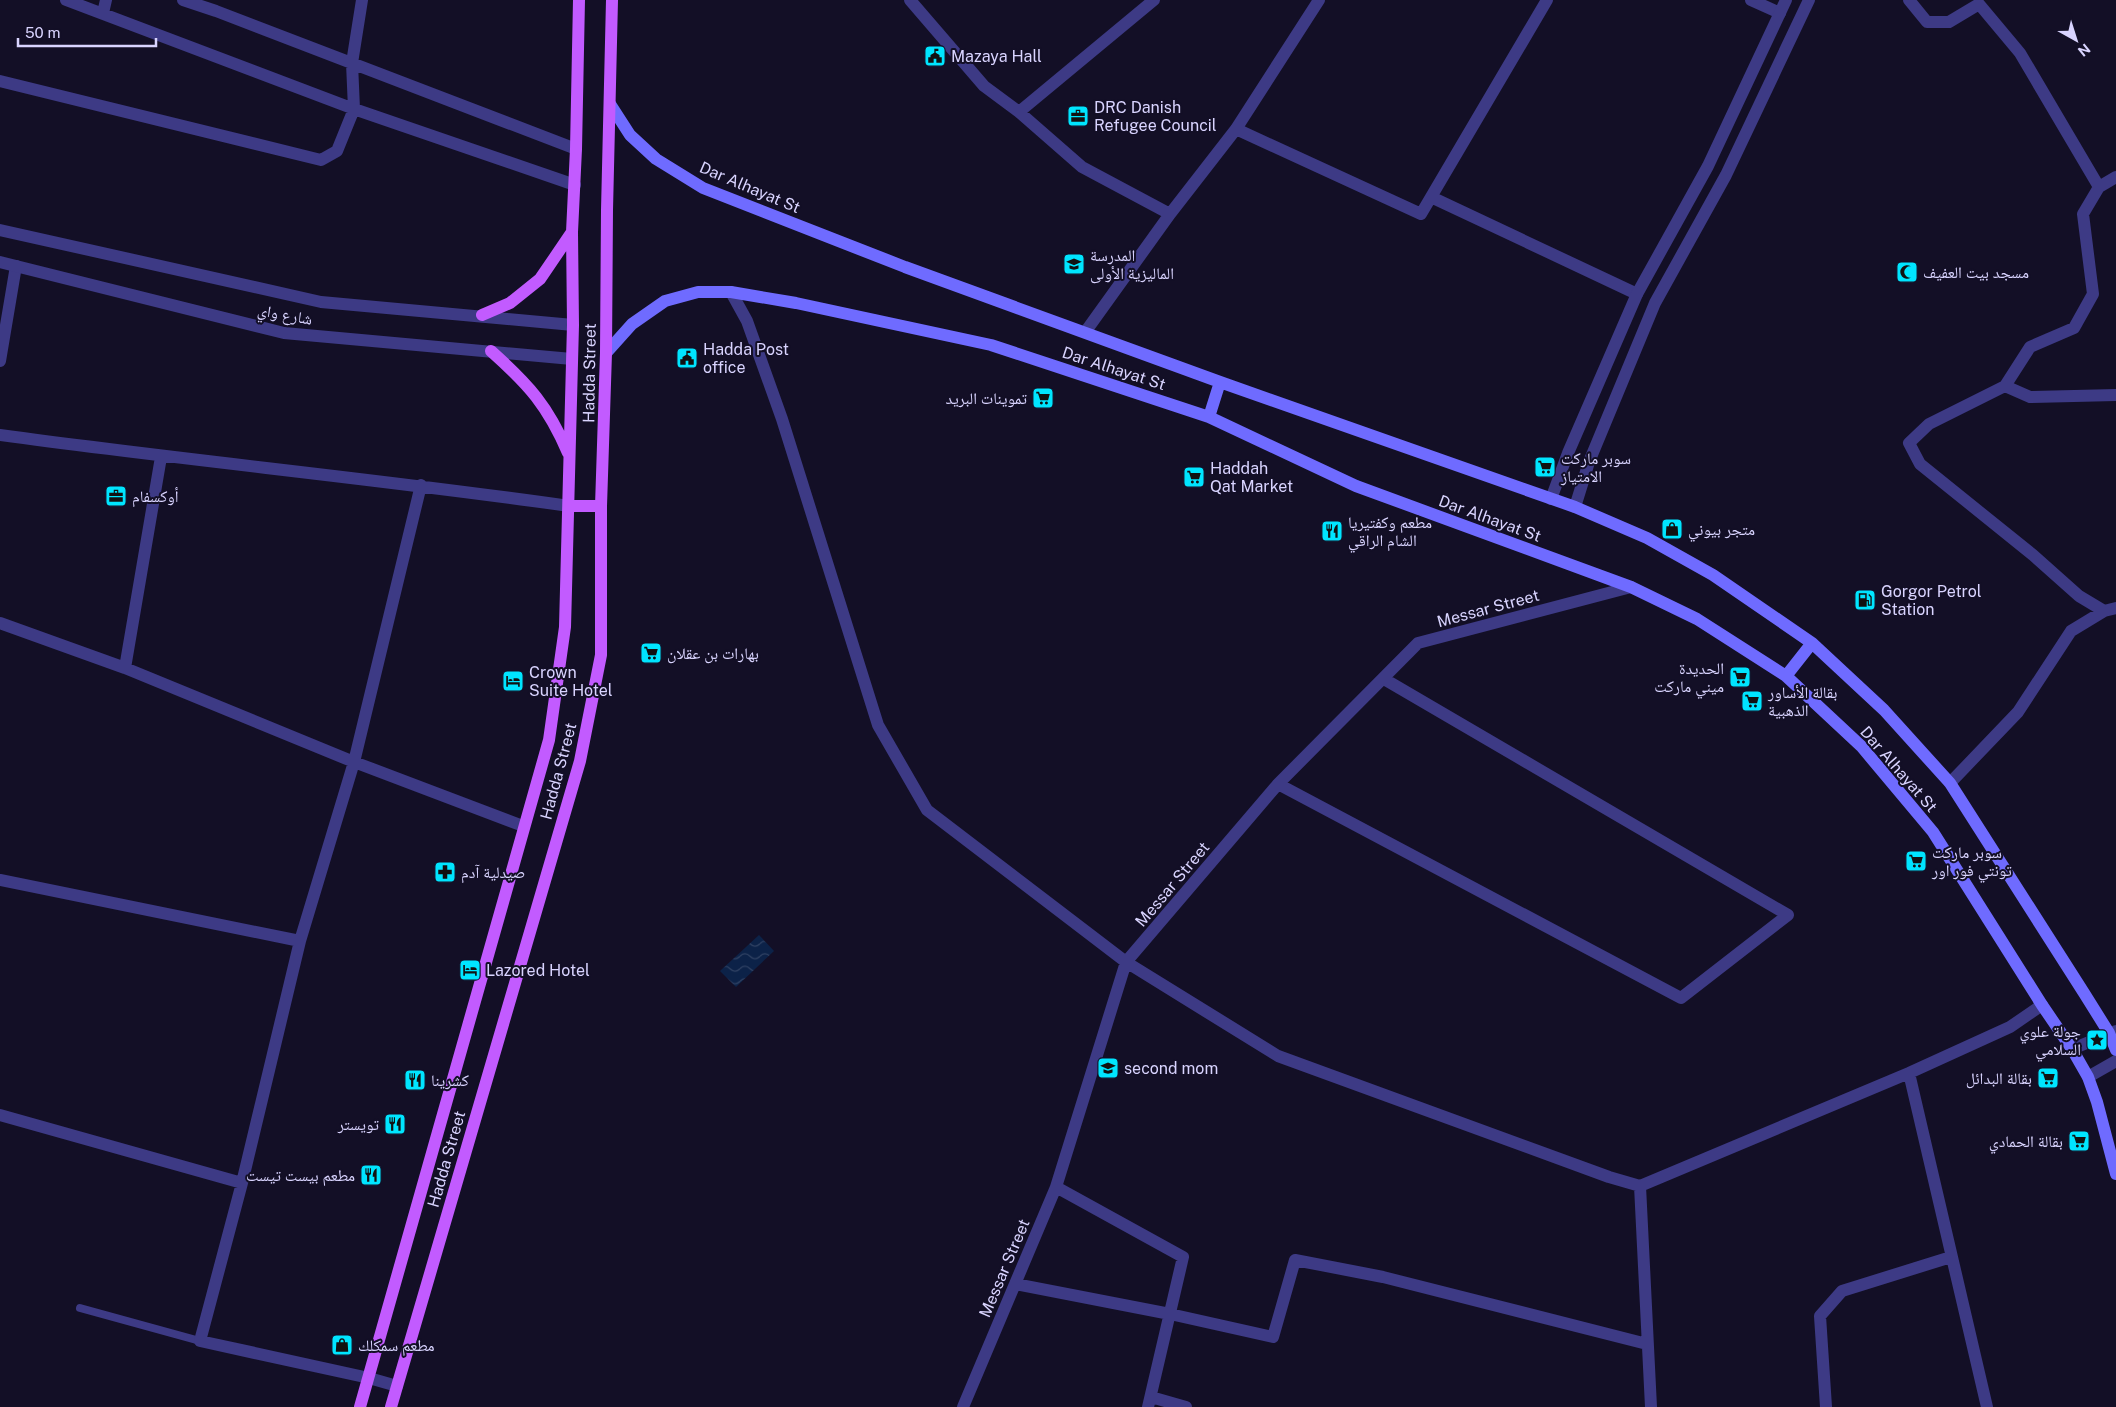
<svg xmlns="http://www.w3.org/2000/svg" width="2116" height="1407" viewBox="0 0 2116 1407" font-family="'Public Sans','Noto Naskh Arabic',sans-serif">
	<style>
		.water { fill: url(#water-waves) }
		.lines { fill: none; stroke-linecap: round; stroke-linejoin: round }
		.service { stroke: #3d3a85; stroke-width: 8 }
		.minor { stroke: #3d3a85; stroke-width: 12 }
		.tertiary { stroke: #3d3a85; stroke-width: 12 }
		.secondary { stroke: #6f6bff; stroke-width: 12 }
		.primary { stroke: #c25bff; stroke-width: 12 }
		.labels { text-anchor: middle; stroke-width: 4; stroke-linejoin: round; paint-order: stroke }
		.poi-label { font-size: 16px; fill: #d9d4ff; stroke: #130f26; text-anchor: start }
		.street-label { font-size: 16px; fill: #d9d4ff; stroke: #130f26 }
	</style>
	<defs>
		<pattern id="water-waves" width="16" height="10" patternUnits="userSpaceOnUse" patternTransform="scale(1.25)"><rect width="16" height="10" fill="#0c2248"/><path d="M0 5q4-4 8 0t8 0" fill="none" stroke="#2f4163"/></pattern>
	</defs>
	<rect width="100%" height="100%" fill="#130f26"/>
	<path class="water" d="M 759,935 L 774,951 L 736,987 L 720,971 Z"/>
	<g class="lines">
		<path class="service" d="M 80,1308 L 200,1341"/>
		<path class="minor" d="M 66,0 L 354,109 L 575,185
			M 183,0 L 216,11 L 576,149
			M 910,0 L 984,86 L 1019,112 L 1082,167 L 1170,214
			M 1751,0 L 1780,13
			M 1909,0 L 1927,22 L 1949,22 L 1979,4 L 2020,53 L 2099,187
			M 103,13 L 106,0
			M 0,81 L 321,160 L 337,151 L 354,109 L 352,63 L 362,0
			M 1019,112 L 1154,0
			M 1236,129 L 1421,214 L 1547,0
			M 1431,197 L 1637,294
			M 731,292 L 747,321 L 782,419 L 878,725 L 927,810 L 1126,962 L 1278,1056 L 1609,1177 L 1640,1186
			M 1086,331 L 1170,214 L 1236,129 L 1319,0
			M 0,361 L 16,266
			M 2005,386 L 2030,397 L 2116,395
			M 0,435 C 190,461 380,479 569,506
			M 2104,611 L 2079,596 L 2033,555 L 1920,464 L 1909,443 L 1929,424 L 2005,386 L 2030,347 L 2074,328 L 2093,294 L 2083,214 L 2099,187 L 2116,177
			M 0,623 L 125,668 L 354,762 L 523,826
			M 125,668 L 161,457
			M 1950,783 L 2018,712 L 2071,631 L 2104,611 L 2116,608
			M 1278,784 L 1681,998 L 1788,915 L 1384,679
			M 0,880 L 300,941
			M 2072,1049 L 2116,1031
			M 1909,1073 L 1987,1407
			M 2088,1077 L 2116,1061
			M 0,1115 L 242,1183
			M 1056,1187 L 1183,1257 L 1148,1407
			M 1015,1284 L 1170,1314 L 1273,1337 L 1295,1260 L 1383,1277 L 1647,1344
			M 397,1386 L 369,1378 L 200,1341 L 242,1183 L 300,941 L 354,762 L 421,485
			M 1151,1397 L 1186,1407
			M 963,1407 L 1056,1187 L 1126,962 L 1278,784 L 1418,643 L 1631,587
			M 1651,1407 L 1640,1186 L 1909,1073 L 2010,1027 L 2042,1005
			M 1826,1407 L 1820,1316 L 1842,1291 L 1951,1257"/>
		<path class="tertiary" d="M 0,230 L 321,302 L 573,325
			M 0,262 L 284,333 L 572,359
			M 1551,499 L 1568,453 L 1637,294 L 1708,166 L 1786,0
			M 1575,507 L 1589,462 L 1655,303 L 1726,175 L 1809,0"/>
		<path class="secondary" d="M 610,104 L 630,135 L 656,159 L 703,188 L 905,267 L 1220,382 L 1575,507 L 1647,538 L 1713,575 L 1812,643 L 1884,710 L 1950,783 L 2084,993 L 2109,1033 L 2116,1050
			M 606,353 L 632,324 L 665,301 L 698,292 L 731,292 L 796,303 L 991,345 L 1209,417 L 1356,486 L 1631,587 L 1697,619 L 1786,676 L 1861,746 L 1933,832 L 2042,1005 L 2072,1049 L 2088,1077 L 2097,1102 L 2116,1174
			M 1209,417 L 1220,382
			M 1786,676 L 1812,643"/>
		<path class="primary" d="M 482,315 L 510,303 L 540,279 L 572,232
			M 491,351 C 529,385 548,406 568,453
			M 569,506 L 601,506
			M 360,1407 L 549,740 L 565,627 L 573,325 L 572,232 L 576,149 L 579,0
			M 391,1407 L 580,761 L 601,655 L 601,506 L 606,353 L 607,210 L 612,0"/>
	</g>
	<defs>
		<g id="civic-square" transform="scale(1.125)"><rect x="-9" y="-9" width="18" height="18" rx="4" fill="#00e5ff" stroke="#130f26"/><path d="M-.6-6.5H3V-4.5H.6V-3L4-1V1h2V6H-6V1h2V-1L-.6-3ZM-1.2 2.5V6h2.4V2.5Z" fill="#111"/></g>
		<g id="office-square" transform="scale(1.125)"><rect x="-9" y="-9" width="18" height="18" rx="4" fill="#00e5ff" stroke="#130f26"/><path d="M-6-3h4V-5.5h4V-3h4V5H-6ZM-1-4.5V-3h2v-1.5ZM-6 0V1H6V0Z" fill="#111"/></g>
		<g id="school-square" transform="scale(1.125)"><rect x="-9" y="-9" width="18" height="18" rx="4" fill="#00e5ff" stroke="#130f26"/><path d="M0-5L7-2L0 1L-7-2ZM-4 1L0 2.5L4 1V4Q0 6-4 4Z" fill="#111"/></g>
		<g id="mosque-square" transform="scale(1.125)"><rect x="-9" y="-9" width="18" height="18" rx="4" fill="#00e5ff" stroke="#130f26"/><path d="M3.5-4.9A6 6 0 1 0 3.5 4.9A5 5 0 1 1 3.5-4.9Z" fill="#111"/></g>
		<g id="supermarket-square" transform="scale(1.125)"><rect x="-9" y="-9" width="18" height="18" rx="4" fill="#00e5ff" stroke="#130f26"/><path d="M-6-5.5h2.5l.6 2H6L4.5 2H-2.5L-4.4-4H-6ZM-1.5 3.2a1.3 1.3 0 1 0 .1 0ZM3 3.2a1.3 1.3 0 1 0 .1 0Z" fill="#111"/></g>
		<g id="shop-square" transform="scale(1.125)"><rect x="-9" y="-9" width="18" height="18" rx="4" fill="#00e5ff" stroke="#130f26"/><path d="M-5-2.5h2.3a2.7 3.5 0 0 1 5.4 0H5L5.5 6h-11ZM-1.5-2.5h3a1.5 2.3 0 0 0-3 0Z" fill="#111"/></g>
		<g id="restaurant-square" transform="scale(1.125)"><rect x="-9" y="-9" width="18" height="18" rx="4" fill="#00e5ff" stroke="#130f26"/><path d="M-5-6h1v4h1v-4h1v4h1v-4h1v5L-1.5 .5V6h-2V.5L-5-1ZM5-6V6H3V1.5H1.5Q1.5-4 5-6Z" fill="#111"/></g>
		<g id="fuel-square" transform="scale(1.125)"><rect x="-9" y="-9" width="18" height="18" rx="4" fill="#00e5ff" stroke="#130f26"/><path d="M-5.5-6h7V0h2V4h1.3V-2.5L3-4.5l.8-.8L6-3V5H2.5V1h-1V6h-7ZM-4.2-4.7v3.2H.2V-4.7Z" fill="#111"/></g>
		<g id="hotel-square" transform="scale(1.125)"><rect x="-9" y="-9" width="18" height="18" rx="4" fill="#00e5ff" stroke="#130f26"/><path d="M-6-4.5h1.5V1H6V5H4.5V3h-9V5H-6ZM-4 0a1.8 1.8 0 1 1 3.6 0ZM.5 0V-2.5h3Q6-2.5 6 0Z" fill="#111"/></g>
		<g id="pharmacy-square" transform="scale(1.125)"><rect x="-9" y="-9" width="18" height="18" rx="4" fill="#00e5ff" stroke="#130f26"/><path d="M-2-6h4v4h4v4h-4v4h-4v-4h-4v-4h4Z" fill="#111"/></g>
		<g id="sight-square" transform="scale(1.125)"><rect x="-9" y="-9" width="18" height="18" rx="4" fill="#00e5ff" stroke="#130f26"/><path d="M0-6L1.8-2.2L6-1.7L2.9 1.2L3.7 5.4L0 3.3L-3.7 5.4L-2.9 1.2L-6-1.7L-1.8-2.2Z" fill="#111"/></g>
	</defs>
	<g fill-rule="evenodd">
		<use href="#civic-square" x="935" y="56"/>
		<use href="#office-square" x="1078" y="116"/>
		<use href="#school-square" x="1074" y="264"/>
		<use href="#mosque-square" x="1907" y="272"/>
		<use href="#civic-square" x="687" y="358"/>
		<use href="#supermarket-square" x="1043" y="398"/>
		<use href="#supermarket-square" x="1545" y="467"/>
		<use href="#supermarket-square" x="1194" y="477"/>
		<use href="#office-square" x="116" y="496"/>
		<use href="#shop-square" x="1672" y="529"/>
		<use href="#restaurant-square" x="1332" y="531"/>
		<use href="#fuel-square" x="1865" y="600"/>
		<use href="#supermarket-square" x="651" y="653"/>
		<use href="#supermarket-square" x="1740" y="677"/>
		<use href="#hotel-square" x="513" y="681"/>
		<use href="#supermarket-square" x="1752" y="701"/>
		<use href="#supermarket-square" x="1916" y="861"/>
		<use href="#pharmacy-square" x="445" y="872"/>
		<use href="#hotel-square" x="470" y="970"/>
		<use href="#sight-square" x="2097" y="1040"/>
		<use href="#school-square" x="1108" y="1068"/>
		<use href="#supermarket-square" x="2048" y="1078"/>
		<use href="#restaurant-square" x="415" y="1080"/>
		<use href="#restaurant-square" x="395" y="1124"/>
		<use href="#supermarket-square" x="2079" y="1141"/>
		<use href="#restaurant-square" x="371" y="1175"/>
		<use href="#shop-square" x="342" y="1345"/>
	</g>
	<g class="labels">
		<g class="poi-label">
			<text x="951" y="62">Mazaya Hall</text>
			<text x="1094" y="113">DRC Danish<tspan x="1094" dy="18">Refugee Council</tspan></text>
			<text x="1090" y="261">المدرسة<tspan x="1090" dy="18">الماليزية الأولى</tspan></text>
			<text x="1923" y="278">مسجد بيت العفيف</text>
			<text x="703" y="355">Hadda Post<tspan x="703" dy="18">office</tspan></text>
			<text x="1027" y="404" text-anchor="end">تموينات البريد</text>
			<text x="1561" y="464">سوبر ماركت<tspan x="1561" dy="18">الامتياز</tspan></text>
			<text x="1210" y="474">Haddah<tspan x="1210" dy="18">Qat Market</tspan></text>
			<text x="132" y="502">أوكسفام</text>
			<text x="1348" y="528">مطعم وكفتيريا<tspan x="1348" dy="18">الشام الراقي</tspan></text>
			<text x="1688" y="535">متجر بيوني</text>
			<text x="1881" y="597">Gorgor Petrol<tspan x="1881" dy="18">Station</tspan></text>
			<text x="667" y="659">بهارات بن عقلان</text>
			<text x="1724" y="674" text-anchor="end">الحديدة<tspan x="1724" dy="18">ميني ماركت</tspan></text>
			<text x="529" y="678">Crown<tspan x="529" dy="18">Suite Hotel</tspan></text>
			<text x="1768" y="698">بقالة الأساور<tspan x="1768" dy="18">الذهبية</tspan></text>
			<text x="1932" y="858">سوبر ماركت<tspan x="1932" dy="18">تونتي فور اور</tspan></text>
			<text x="461" y="878">صيدلية آدم</text>
			<text x="486" y="976">Lazored Hotel</text>
			<text x="2081" y="1037" text-anchor="end">جولة علوي<tspan x="2081" dy="18">السلامي</tspan></text>
			<text x="1124" y="1074">second mom</text>
			<text x="2032" y="1084" text-anchor="end">بقالة البدائل</text>
			<text x="431" y="1086">كشرينا</text>
			<text x="379" y="1130" text-anchor="end">تويستر</text>
			<text x="2063" y="1147" text-anchor="end">بقالة الحمادي</text>
			<text x="355" y="1181" text-anchor="end">مطعم بيست تيست</text>
			<text x="358" y="1351">مطعم سمكلك</text>
		</g>
		<g class="street-label">
			<text transform="translate(750 187) rotate(23)" y="6">Dar Alhayat St</text>
			<text transform="translate(285 314) rotate(10)" y="6">شارع واي</text>
			<text transform="translate(1114 368) rotate(18)" y="6">Dar Alhayat St</text>
			<text transform="translate(589 373) rotate(-89)" y="6">Hadda Street</text>
			<text transform="translate(1490 518) rotate(20)" y="6">Dar Alhayat St</text>
			<text transform="translate(1488 608) rotate(-15)" y="6">Messar Street</text>
			<text transform="translate(1899 769) rotate(49)" y="6">Dar Alhayat St</text>
			<text transform="translate(558 771) rotate(-75)" y="6">Hadda Street</text>
			<text transform="translate(1172 884) rotate(-50)" y="6">Messar Street</text>
			<text transform="translate(446 1159) rotate(-74)" y="6">Hadda Street</text>
			<text transform="translate(1004 1268) rotate(-67)" y="6">Messar Street</text>
		</g>
	</g>
	<g transform="translate(2076 40) rotate(141)" stroke="#130f26" stroke-width="4" paint-order="stroke">
	<path d="M0-4L9 19L0 12L-9 19Z" fill="#d9d4ff"/>
	<text y="-8" font-size="14" font-weight="bold" text-anchor="middle" fill="#d9d4ff">N</text>
	</g>
	<path d="M18 38v8h138v-8" fill="none" stroke="#d9d4ff" stroke-width="2.5"/>
	<text x="25" y="38" font-size="15" fill="#d9d4ff" stroke="#130f26" stroke-width="4" paint-order="stroke">50 m</text>
</svg>
